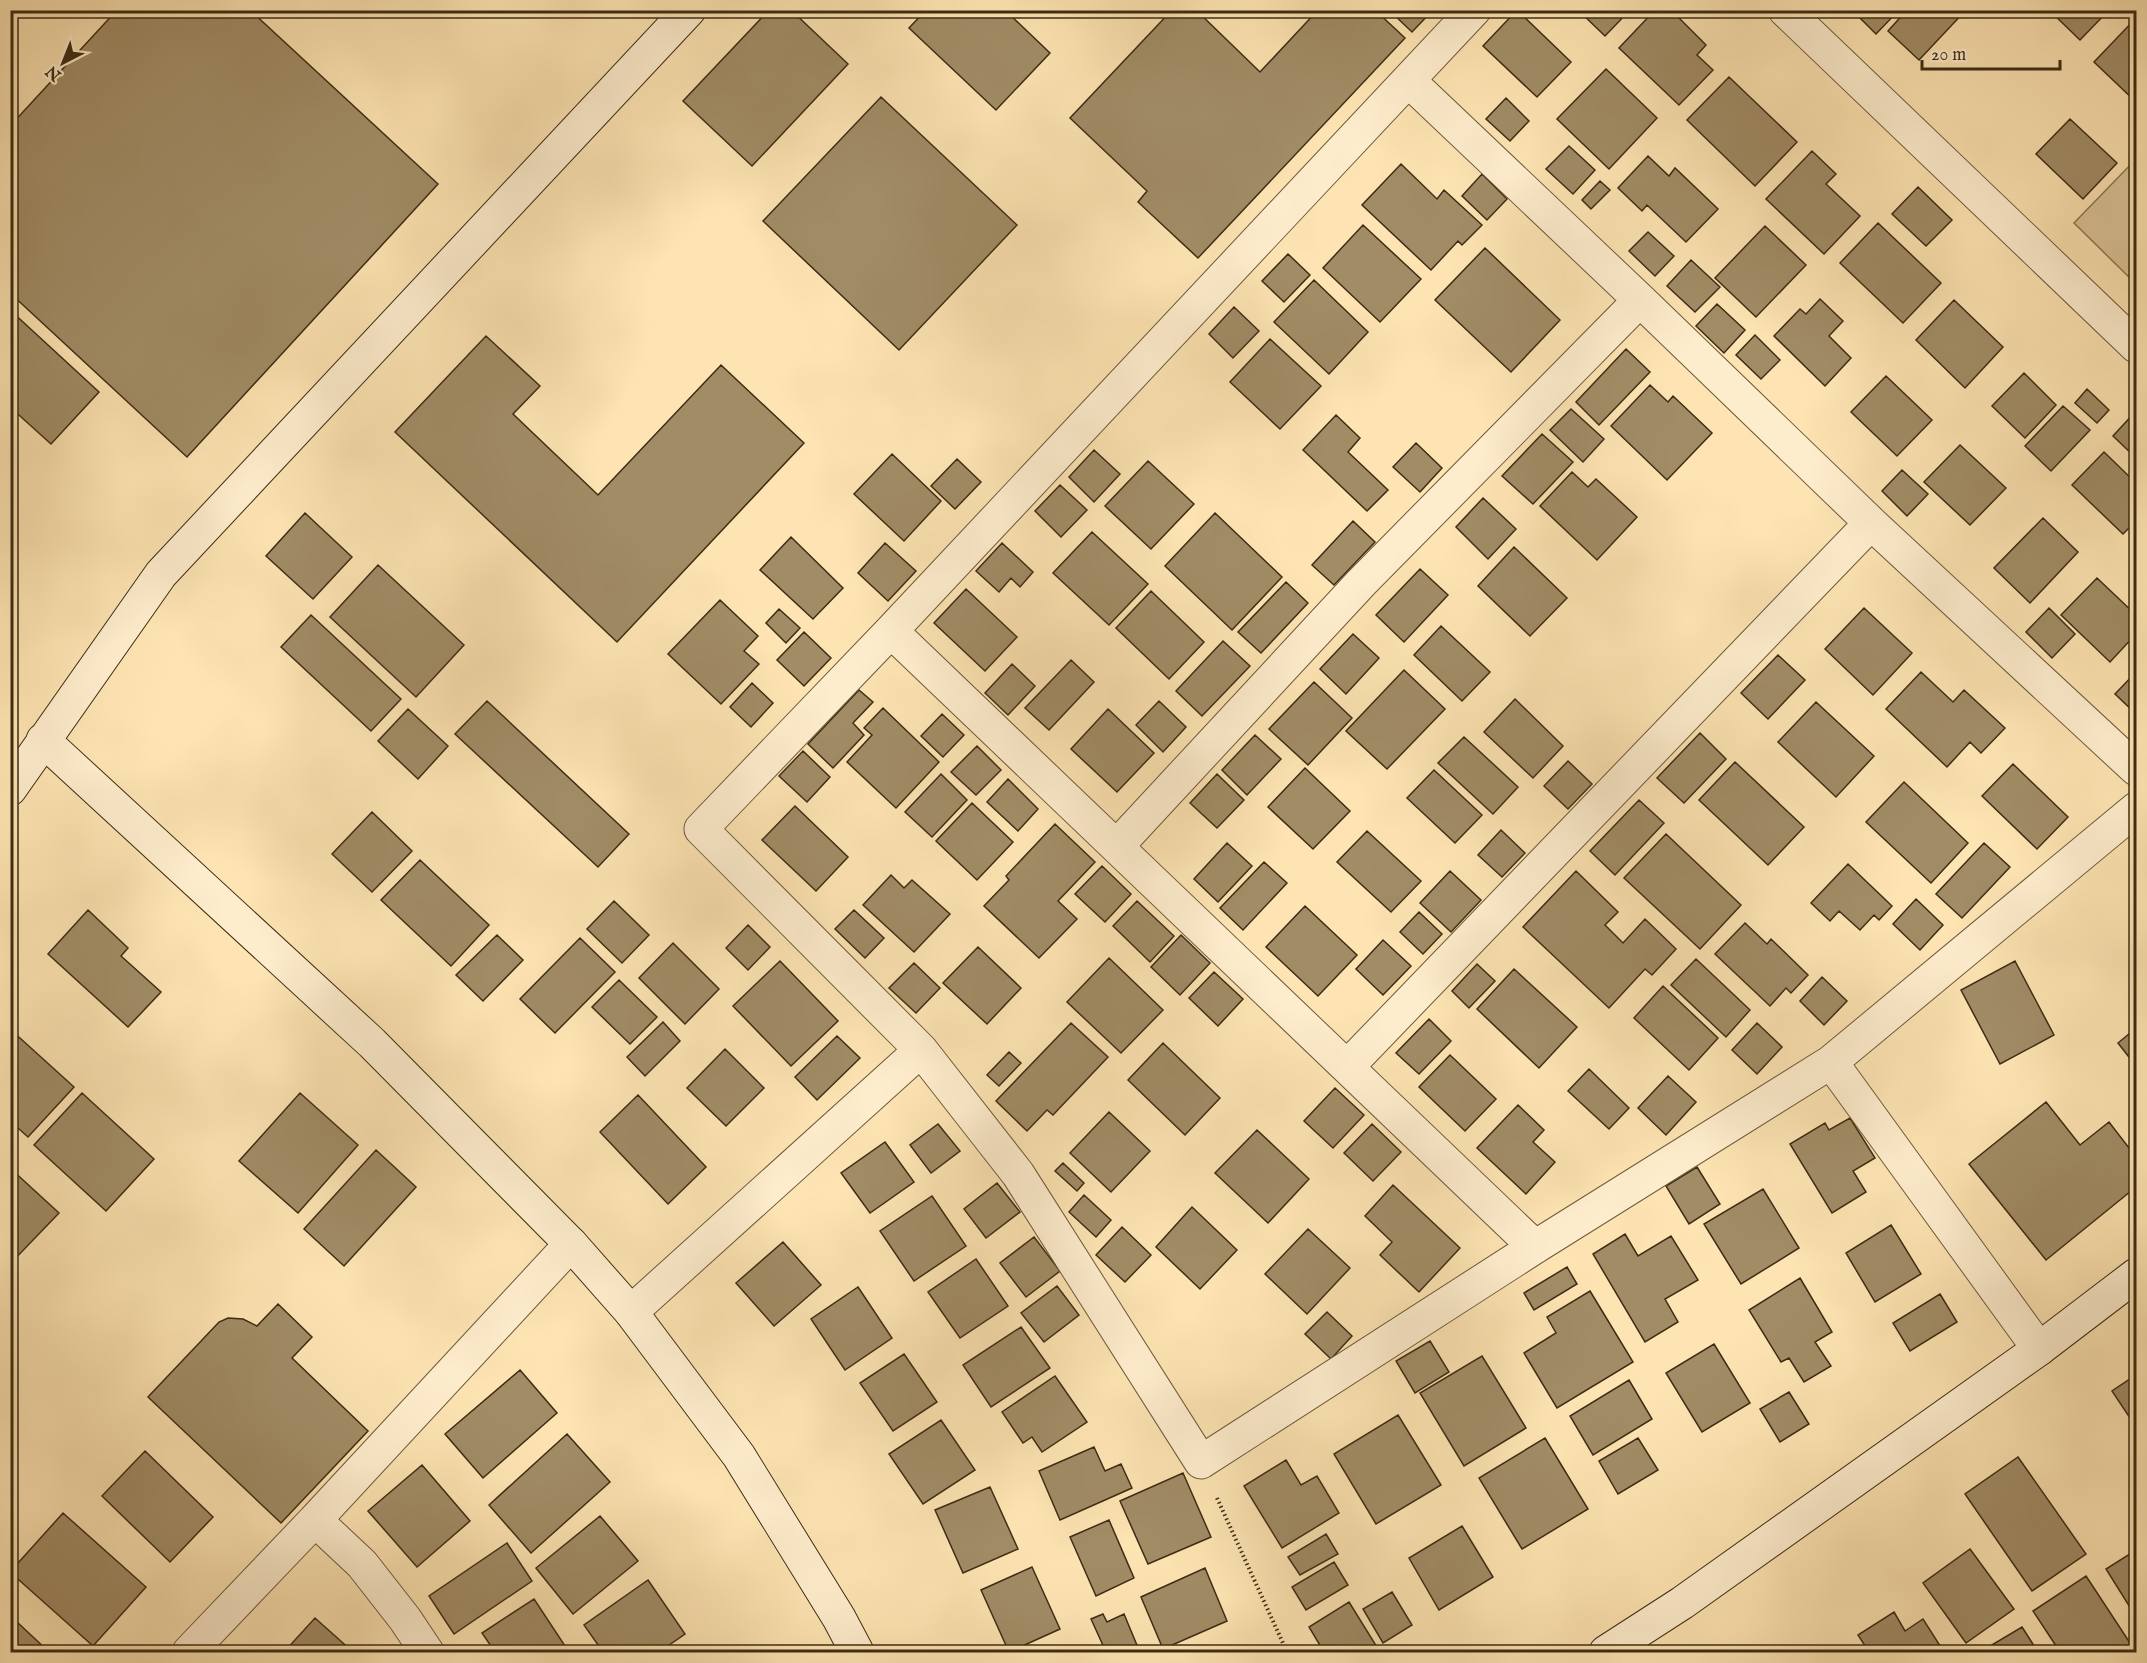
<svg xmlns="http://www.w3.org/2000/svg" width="2147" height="1663" viewBox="0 0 2147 1663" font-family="'IM FELL English',serif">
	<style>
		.green { fill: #dcc597; stroke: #8c7856; stroke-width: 1.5 }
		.building { fill: #a18c66; stroke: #3d2c14; stroke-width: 1.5 }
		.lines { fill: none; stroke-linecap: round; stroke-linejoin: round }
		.street-casing { stroke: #6d5a3c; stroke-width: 35 }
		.secondary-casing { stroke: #3d2c14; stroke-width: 35 }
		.path { stroke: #3d2c14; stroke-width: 4; stroke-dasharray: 1.5 3; stroke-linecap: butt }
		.street { stroke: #feedcd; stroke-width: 33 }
		.secondary { stroke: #feedcd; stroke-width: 33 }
	</style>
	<rect width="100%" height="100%" fill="#fde4b2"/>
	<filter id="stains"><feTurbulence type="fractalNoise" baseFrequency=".00333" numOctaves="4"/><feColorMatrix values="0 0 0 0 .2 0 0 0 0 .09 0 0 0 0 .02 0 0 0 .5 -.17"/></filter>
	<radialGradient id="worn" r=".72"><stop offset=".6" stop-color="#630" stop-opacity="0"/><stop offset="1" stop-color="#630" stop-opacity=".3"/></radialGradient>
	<path class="green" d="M 2136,159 L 2136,284 L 2074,223 Z"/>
	<path class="building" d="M 117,10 L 250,10 L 438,184 L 187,457 L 10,293 L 10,126 Z
		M 769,10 L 791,10 L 848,64 L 752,166 L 683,101 Z
		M 926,10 L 1005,10 L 1050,53 L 996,110 L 909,28 Z
		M 1172,10 L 1196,10 L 1260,72 L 1318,10 L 1375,10 L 1405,38 L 1198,258 L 1138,202 L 1147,191 L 1070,118 Z
		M 1389,10 L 1433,10 L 1412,32 Z
		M 1517,10 L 1571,62 L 1537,97 L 1483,46 Z
		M 1578,10 L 1630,10 L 1605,36 Z
		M 1655,10 L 1671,10 L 1706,45 L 1697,55 L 1713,70 L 1679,105 L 1619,48 Z
		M 1852,10 L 1899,10 L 1876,34 Z
		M 1907,10 L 1966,10 L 1919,60 L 1888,31 Z
		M 2049,10 L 2109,10 L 2080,40 Z
		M 2136,18 L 2136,102 L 2094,62 Z
		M 1606,69 L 1657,118 L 1609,169 L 1557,119 Z
		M 1729,77 L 1797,142 L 1755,186 L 1687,120 Z
		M 881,97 L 1017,225 L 899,350 L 763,221 Z
		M 1506,98 L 1529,121 L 1510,141 L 1486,119 Z
		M 2070,119 L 2117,163 L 2083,199 L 2036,154 Z
		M 1569,146 L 1595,170 L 1573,194 L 1546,169 Z
		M 1812,151 L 1836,174 L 1826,184 L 1860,216 L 1824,254 L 1766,199 Z
		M 1648,156 L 1669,176 L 1675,168 L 1718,209 L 1686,242 L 1647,205 L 1642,211 L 1618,188 Z
		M 1401,164 L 1437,199 L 1444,190 L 1482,225 L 1462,245 L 1458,241 L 1431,270 L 1362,205 Z
		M 1482,174 L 1507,199 L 1487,220 L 1462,196 Z
		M 1600,181 L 1610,190 L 1591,209 L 1582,200 Z
		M 1918,187 L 1952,220 L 1926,246 L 1892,214 Z
		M 1878,223 L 1941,283 L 1903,323 L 1840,263 Z
		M 1363,225 L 1421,279 L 1380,322 L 1323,268 Z
		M 1765,226 L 1806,265 L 1756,317 L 1715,278 Z
		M 1648,232 L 1674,256 L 1655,276 L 1629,251 Z
		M 1485,248 L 1560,320 L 1511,372 L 1435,300 Z
		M 1288,254 L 1310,275 L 1284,302 L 1262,281 Z
		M 1691,260 L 1720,287 L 1695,312 L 1667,286 Z
		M 1314,280 L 1368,332 L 1329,374 L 1274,322 Z
		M 1820,299 L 1843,321 L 1829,336 L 1851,358 L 1825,386 L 1774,336 L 1800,309 L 1806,314 Z
		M 1954,300 L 2003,347 L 1965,388 L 1916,340 Z
		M 1717,304 L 1745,330 L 1724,353 L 1696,326 Z
		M 1234,307 L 1259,331 L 1233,358 L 1209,334 Z
		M 10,310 L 99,392 L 51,444 L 10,407 Z
		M 1755,335 L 1780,360 L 1761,379 L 1736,355 Z
		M 486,336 L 540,386 L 513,414 L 598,495 L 721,365 L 804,443 L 617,642 L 395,432 Z
		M 1270,339 L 1321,386 L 1280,429 L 1230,382 Z
		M 1626,349 L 1650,372 L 1599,425 L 1576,402 Z
		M 2024,373 L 2056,405 L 2025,438 L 1992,406 Z
		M 1886,376 L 1932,420 L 1897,456 L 1851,412 Z
		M 1650,385 L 1668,402 L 1673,396 L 1712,433 L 1667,480 L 1611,426 Z
		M 2087,389 L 2109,410 L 2097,423 L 2075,403 Z
		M 2063,406 L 2090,430 L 2051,471 L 2025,446 Z
		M 1571,409 L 1604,439 L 1583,462 L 1550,430 Z
		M 2136,411 L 2136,455 L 2135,457 L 2113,436 Z
		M 1336,415 L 1360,438 L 1348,452 L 1388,490 L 1367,511 L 1303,450 Z
		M 1542,434 L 1573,462 L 1533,504 L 1502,476 Z
		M 1416,443 L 1442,468 L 1420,492 L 1393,467 Z
		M 1960,445 L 2006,488 L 1970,525 L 1924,482 Z
		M 1094,450 L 1120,474 L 1094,502 L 1069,477 Z
		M 2104,452 L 2136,483 L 2136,521 L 2123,534 L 2072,485 Z
		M 892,454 L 941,501 L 904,541 L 854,494 Z
		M 957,459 L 981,482 L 955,509 L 931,486 Z
		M 1148,461 L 1194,504 L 1151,549 L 1105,506 Z
		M 1902,470 L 1928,494 L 1907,516 L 1882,491 Z
		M 1572,472 L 1588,487 L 1596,479 L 1637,517 L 1597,560 L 1540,506 Z
		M 1060,485 L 1087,510 L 1061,537 L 1035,511 Z
		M 1483,498 L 1516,529 L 1488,559 L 1456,527 Z
		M 305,513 L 352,557 L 313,599 L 266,556 Z
		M 1215,513 L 1282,577 L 1232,630 L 1165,566 Z
		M 2043,518 L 2078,552 L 2030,603 L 1994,568 Z
		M 1353,521 L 1375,542 L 1334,585 L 1312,565 Z
		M 1092,532 L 1148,584 L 1109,625 L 1053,573 Z
		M 791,537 L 843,588 L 813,619 L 760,570 Z
		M 885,543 L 916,571 L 888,601 L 858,573 Z
		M 1002,543 L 1033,572 L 1020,587 L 1011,578 L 999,592 L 976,571 Z
		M 1514,547 L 1567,598 L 1530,636 L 1478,586 Z
		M 378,565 L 464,645 L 416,697 L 330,617 Z
		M 1420,569 L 1448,595 L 1404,642 L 1376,615 Z
		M 2097,578 L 2136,615 L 2136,634 L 2110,662 L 2061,615 Z
		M 1286,582 L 1308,603 L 1261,653 L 1238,632 Z
		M 966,589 L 1017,637 L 985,671 L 934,623 Z
		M 1151,591 L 1204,642 L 1169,679 L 1116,628 Z
		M 720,600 L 758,636 L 744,651 L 759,664 L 721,704 L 668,654 Z
		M 1864,608 L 1912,653 L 1873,695 L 1825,649 Z
		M 2049,608 L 2075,634 L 2052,658 L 2026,632 Z
		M 779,609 L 800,628 L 786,643 L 766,623 Z
		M 311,615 L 401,699 L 371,731 L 281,647 Z
		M 1441,626 L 1490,672 L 1462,701 L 1414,655 Z
		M 804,632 L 831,658 L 804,686 L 777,660 Z
		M 1353,634 L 1379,658 L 1346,694 L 1320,669 Z
		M 1223,641 L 1250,666 L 1202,716 L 1176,691 Z
		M 1778,655 L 1805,680 L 1768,719 L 1741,693 Z
		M 1071,660 L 1094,682 L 1049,730 L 1025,708 Z
		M 1012,664 L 1035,686 L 1008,715 L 985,693 Z
		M 1404,670 L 1445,709 L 1387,769 L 1346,731 Z
		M 1921,672 L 1953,702 L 1964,690 L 2005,728 L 1981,753 L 1970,742 L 1947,767 L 1886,709 Z
		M 2136,672 L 2136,714 L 2115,694 Z
		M 1314,682 L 1352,718 L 1308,765 L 1269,729 Z
		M 752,683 L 773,703 L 751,727 L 730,707 Z
		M 859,690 L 873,702 L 853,723 L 864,735 L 833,768 L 808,744 Z
		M 1515,699 L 1563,746 L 1533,778 L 1484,732 Z
		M 487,701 L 629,834 L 598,867 L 455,734 Z
		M 1159,701 L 1186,727 L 1163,752 L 1136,725 Z
		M 1816,702 L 1874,756 L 1836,797 L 1778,742 Z
		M 883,708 L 939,762 L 896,808 L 847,762 L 872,735 L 864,728 Z
		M 408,709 L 448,746 L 418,779 L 378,741 Z
		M 1108,709 L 1154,753 L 1117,792 L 1071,749 Z
		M 942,714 L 964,735 L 943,757 L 921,736 Z
		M 1700,733 L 1726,759 L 1684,803 L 1657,778 Z
		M 1255,735 L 1281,759 L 1247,795 L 1222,770 Z
		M 1464,737 L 1518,787 L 1493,814 L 1438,763 Z
		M 977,746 L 1001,770 L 976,795 L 951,772 Z
		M 803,751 L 830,777 L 807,802 L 779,776 Z
		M 1568,761 L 1592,784 L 1568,809 L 1544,786 Z
		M 1735,762 L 1804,827 L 1768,865 L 1699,800 Z
		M 2013,764 L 2068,817 L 2037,849 L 1982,796 Z
		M 1305,768 L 1350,811 L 1313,849 L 1268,807 Z
		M 1434,770 L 1482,815 L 1455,843 L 1407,798 Z
		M 941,774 L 967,800 L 932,837 L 905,812 Z
		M 1217,774 L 1244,800 L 1217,828 L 1190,803 Z
		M 1008,779 L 1038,809 L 1018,831 L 987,802 Z
		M 1904,782 L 1968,843 L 1931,883 L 1866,822 Z
		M 1639,800 L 1664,823 L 1615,875 L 1590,851 Z
		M 972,803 L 1013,842 L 977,880 L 936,841 Z
		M 795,806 L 848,857 L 816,891 L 762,840 Z
		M 372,812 L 412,851 L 372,892 L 332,854 Z
		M 1055,824 L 1095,862 L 1058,901 L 1077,919 L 1039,958 L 984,906 L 1009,880 L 1006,876 Z
		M 1501,830 L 1525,853 L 1502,877 L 1478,855 Z
		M 1367,831 L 1421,881 L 1391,912 L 1337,862 Z
		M 1666,834 L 1741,905 L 1700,949 L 1624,878 Z
		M 1227,843 L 1252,866 L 1218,902 L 1194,879 Z
		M 1984,843 L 2010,867 L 1962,918 L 1936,894 Z
		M 420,860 L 489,925 L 451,966 L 381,900 Z
		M 1264,862 L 1287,883 L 1243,930 L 1220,908 Z
		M 1848,864 L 1892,906 L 1879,920 L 1874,915 L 1860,930 L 1839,911 L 1830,921 L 1811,903 Z
		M 1102,866 L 1131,894 L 1105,922 L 1075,894 Z
		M 1450,871 L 1481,900 L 1451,932 L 1420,903 Z
		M 1576,871 L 1618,912 L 1605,925 L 1623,943 L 1645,919 L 1676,949 L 1652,975 L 1645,969 L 1609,1008 L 1523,927 Z
		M 891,875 L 904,888 L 912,880 L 950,914 L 914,952 L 863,905 Z
		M 1916,899 L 1943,925 L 1920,950 L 1893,924 Z
		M 614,901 L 649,935 L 622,963 L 587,929 Z
		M 1137,901 L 1174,936 L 1150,962 L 1113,926 Z
		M 1305,906 L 1357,955 L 1318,996 L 1266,947 Z
		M 88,910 L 128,948 L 121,956 L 161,992 L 128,1027 L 48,954 Z
		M 854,910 L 884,938 L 865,958 L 835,929 Z
		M 1419,912 L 1442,934 L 1423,954 L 1400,932 Z
		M 1745,923 L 1767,944 L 1771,939 L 1808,975 L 1791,993 L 1786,988 L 1770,1006 L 1715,954 Z
		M 748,925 L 770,947 L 748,970 L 726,948 Z
		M 497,935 L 523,960 L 483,1001 L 456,975 Z
		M 1181,935 L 1210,963 L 1180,995 L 1151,967 Z
		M 580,938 L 615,972 L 555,1033 L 520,999 Z
		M 1383,940 L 1411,966 L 1383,995 L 1356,969 Z
		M 673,943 L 719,989 L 685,1024 L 639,978 Z
		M 978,947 L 1021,988 L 987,1024 L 943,983 Z
		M 1109,958 L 1163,1010 L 1121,1053 L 1067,1002 Z
		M 1696,959 L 1750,1010 L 1726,1037 L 1671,985 Z
		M 780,961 L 838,1021 L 791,1066 L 733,1006 Z
		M 2015,961 L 2054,1035 L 2000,1064 L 1961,990 Z
		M 914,963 L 940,988 L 916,1013 L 889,988 Z
		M 1477,964 L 1495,981 L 1469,1008 L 1452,991 Z
		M 1514,969 L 1577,1027 L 1539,1068 L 1477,1009 Z
		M 1214,972 L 1243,999 L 1218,1026 L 1189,998 Z
		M 1822,977 L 1847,1001 L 1824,1025 L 1800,1001 Z
		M 619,980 L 657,1017 L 630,1044 L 592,1007 Z
		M 1663,986 L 1718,1038 L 1689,1070 L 1634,1018 Z
		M 1429,1019 L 1451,1041 L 1419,1074 L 1396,1053 Z
		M 663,1022 L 680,1041 L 645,1076 L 627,1057 Z
		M 1071,1023 L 1108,1057 L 1053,1115 L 1047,1110 L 1027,1131 L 996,1101 Z
		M 1757,1023 L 1782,1047 L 1757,1074 L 1732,1050 Z
		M 2136,1028 L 2136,1066 L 2118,1043 Z
		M 10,1029 L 74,1087 L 28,1137 L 10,1121 Z
		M 837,1036 L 860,1058 L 817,1100 L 795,1077 Z
		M 1163,1043 L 1220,1098 L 1185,1135 L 1128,1080 Z
		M 725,1049 L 764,1088 L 726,1126 L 687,1088 Z
		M 1009,1052 L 1021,1063 L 999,1086 L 987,1075 Z
		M 1450,1055 L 1496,1099 L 1465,1131 L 1419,1087 Z
		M 1589,1069 L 1629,1108 L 1609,1129 L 1568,1091 Z
		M 1668,1076 L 1696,1102 L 1666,1135 L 1638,1108 Z
		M 1335,1088 L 1364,1115 L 1333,1148 L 1304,1121 Z
		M 82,1093 L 154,1159 L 106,1211 L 34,1145 Z
		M 300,1093 L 358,1145 L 298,1213 L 239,1161 Z
		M 638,1095 L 706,1167 L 668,1204 L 600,1132 Z
		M 2046,1102 L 2080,1145 L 2109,1122 L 2136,1157 L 2136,1187 L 2046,1260 L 1969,1164 Z
		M 1518,1105 L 1544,1130 L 1533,1142 L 1555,1162 L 1526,1194 L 1477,1148 Z
		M 1109,1112 L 1150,1151 L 1111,1192 L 1070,1153 Z
		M 1850,1118 L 1875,1158 L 1853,1171 L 1866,1192 L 1832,1213 L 1790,1144 L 1825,1123 L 1829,1130 Z
		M 938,1124 L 960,1151 L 931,1173 L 910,1145 Z
		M 1372,1124 L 1401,1152 L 1373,1181 L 1344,1153 Z
		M 1257,1130 L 1309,1179 L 1268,1223 L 1215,1173 Z
		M 885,1142 L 914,1182 L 870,1213 L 841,1173 Z
		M 376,1150 L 416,1187 L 344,1266 L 304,1229 Z
		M 1063,1163 L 1084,1183 L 1077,1191 L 1055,1171 Z
		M 1697,1167 L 1720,1204 L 1689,1224 L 1666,1186 Z
		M 10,1168 L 59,1213 L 10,1264 Z
		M 997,1183 L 1020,1212 L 986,1238 L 964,1209 Z
		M 1393,1185 L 1460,1248 L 1419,1292 L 1380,1255 L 1392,1242 L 1365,1216 Z
		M 1763,1189 L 1799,1248 L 1741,1284 L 1704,1224 Z
		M 1084,1195 L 1111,1220 L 1096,1237 L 1069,1212 Z
		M 932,1196 L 966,1246 L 914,1281 L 880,1231 Z
		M 1192,1207 L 1237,1250 L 1200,1289 L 1156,1247 Z
		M 1891,1225 L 1921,1274 L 1875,1302 L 1846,1253 Z
		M 1122,1227 L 1151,1255 L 1125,1282 L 1096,1255 Z
		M 1308,1229 L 1350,1268 L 1307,1314 L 1265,1274 Z
		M 1625,1234 L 1638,1256 L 1671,1236 L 1698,1280 L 1665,1299 L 1678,1322 L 1645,1342 L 1593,1254 Z
		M 1034,1237 L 1060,1271 L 1026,1297 L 1000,1263 Z
		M 783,1242 L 821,1285 L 774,1326 L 736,1283 Z
		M 976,1259 L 1008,1306 L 960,1338 L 928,1292 Z
		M 1567,1267 L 1577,1284 L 1534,1310 L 1524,1293 Z
		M 1800,1278 L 1832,1332 L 1815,1342 L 1831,1366 L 1804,1382 L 1789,1358 L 1781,1362 L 1749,1310 Z
		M 1057,1286 L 1079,1315 L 1044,1342 L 1021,1313 Z
		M 858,1287 L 892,1338 L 845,1370 L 811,1319 Z
		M 1590,1291 L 1633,1362 L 1557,1408 L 1524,1353 L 1556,1333 L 1547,1317 Z
		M 1940,1294 L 1957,1322 L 1910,1351 L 1893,1323 Z
		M 278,1304 L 312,1337 L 292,1358 L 368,1431 L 281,1523 L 148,1397 L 219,1322 L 228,1318 L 243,1319 L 257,1326 Z
		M 1327,1312 L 1352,1336 L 1331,1359 L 1305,1334 Z
		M 1021,1327 L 1050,1368 L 991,1407 L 963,1365 Z
		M 1430,1341 L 1449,1372 L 1415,1393 L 1396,1361 Z
		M 1714,1344 L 1750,1403 L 1702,1432 L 1666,1373 Z
		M 904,1354 L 937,1402 L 893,1431 L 860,1383 Z
		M 1482,1356 L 1526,1428 L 1464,1466 L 1420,1393 Z
		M 520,1370 L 557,1413 L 483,1478 L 445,1434 Z
		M 2136,1375 L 2136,1427 L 2112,1391 Z
		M 1055,1376 L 1087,1422 L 1042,1452 L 1032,1437 L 1023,1443 L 1002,1412 Z
		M 1629,1380 L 1652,1419 L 1593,1455 L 1570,1416 Z
		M 1789,1392 L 1809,1424 L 1780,1442 L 1760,1409 Z
		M 1398,1415 L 1441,1485 L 1376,1524 L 1334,1454 Z
		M 941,1420 L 975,1470 L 923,1504 L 889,1454 Z
		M 567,1434 L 610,1482 L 531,1553 L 489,1505 Z
		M 1545,1438 L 1588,1509 L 1522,1549 L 1479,1478 Z
		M 1638,1438 L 1658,1470 L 1618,1494 L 1599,1461 Z
		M 1094,1447 L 1105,1471 L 1121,1464 L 1132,1488 L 1060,1520 L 1039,1471 Z
		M 145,1451 L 213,1517 L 170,1562 L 102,1496 Z
		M 2018,1457 L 2086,1554 L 2032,1591 L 1965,1494 Z
		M 1286,1460 L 1301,1485 L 1317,1476 L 1339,1513 L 1282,1548 L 1244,1486 Z
		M 422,1465 L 470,1521 L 417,1567 L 368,1511 Z
		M 1183,1473 L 1211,1537 L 1148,1564 L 1120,1501 Z
		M 990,1487 L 1018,1549 L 963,1573 L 935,1510 Z
		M 63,1513 L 146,1587 L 93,1646 L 10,1572 Z
		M 600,1516 L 638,1561 L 573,1614 L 536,1568 Z
		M 1109,1520 L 1134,1578 L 1096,1596 L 1070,1537 Z
		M 1462,1526 L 1493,1577 L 1439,1610 L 1409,1558 Z
		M 1326,1534 L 1338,1554 L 1300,1575 L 1288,1557 Z
		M 507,1543 L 532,1581 L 454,1634 L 429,1596 Z
		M 1970,1549 L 2014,1609 L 1966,1643 L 1923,1583 Z
		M 2136,1550 L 2136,1617 L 2106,1569 Z
		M 1334,1562 L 1348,1585 L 1306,1610 L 1292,1587 Z
		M 1032,1567 L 1060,1629 L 1009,1652 L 981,1590 Z
		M 1205,1568 L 1227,1621 L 1163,1649 L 1141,1597 Z
		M 2086,1576 L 2132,1646 L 2121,1652 L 2060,1652 L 2033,1611 Z
		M 648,1580 L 685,1634 L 659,1652 L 603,1652 L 584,1625 Z
		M 1392,1592 L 1412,1625 L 1383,1643 L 1363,1609 Z
		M 534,1599 L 569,1652 L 495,1652 L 482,1633 Z
		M 1349,1602 L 1380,1652 L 1324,1652 L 1309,1627 Z
		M 1894,1612 L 1905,1631 L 1923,1619 L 1944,1652 L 1869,1652 L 1858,1635 Z
		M 1103,1614 L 1107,1622 L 1124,1614 L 1139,1650 L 1133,1652 L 1106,1652 L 1091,1619 Z
		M 315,1618 L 353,1652 L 284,1652 Z
		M 16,1621 L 49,1652 L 10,1652 L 10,1626 Z
		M 2022,1627 L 2038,1652 L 1980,1652 Z"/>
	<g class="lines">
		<g class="street-casing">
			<path id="street" d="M 1474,10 L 891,631 L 701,829 L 921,1050 L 1018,1174 L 1201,1462 L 1535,1247 L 1831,1062 L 2136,809
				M 1785,10 L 2136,346
				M 1409,81 L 1640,300 L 1871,523 L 2136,769
				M 891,631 L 1535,1247
				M 1117,846 L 1361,583 L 1640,300
				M 1831,1062 L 2039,1349
				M 1347,1067 L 1871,523
				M 631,1312 L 921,1050
				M 315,1520 L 571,1244
				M 189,1652 L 315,1520 L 362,1564 L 405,1619 L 427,1652"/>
		</g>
		<g class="secondary-casing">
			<path id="secondary" d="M 43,740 L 372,1043 L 571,1244 L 631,1312 L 739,1456 L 839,1618 L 857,1652
				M 10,789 L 161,574 L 689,10
				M 1606,1652 L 1682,1603 L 2039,1349 L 2136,1275"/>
		</g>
		<path class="path" d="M 1217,1498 L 1287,1652"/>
		<use href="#street" class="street"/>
		<use href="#secondary" class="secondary"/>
	</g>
	<rect width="2147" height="1663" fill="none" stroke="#fde4b2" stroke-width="36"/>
	<rect x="12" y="12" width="2123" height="1639" fill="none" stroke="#3d2c14" stroke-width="3"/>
	<rect x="18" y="18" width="2111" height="1627" fill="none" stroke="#3d2c14" stroke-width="1.5"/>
	<g transform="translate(63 63) rotate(222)" stroke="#feedcd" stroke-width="4.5" paint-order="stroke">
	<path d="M0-4.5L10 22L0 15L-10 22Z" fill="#3d2c14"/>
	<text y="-9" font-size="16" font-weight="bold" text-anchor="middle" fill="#3d2c14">N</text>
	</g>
	<path d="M1922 60v9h138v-9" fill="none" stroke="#3d2c14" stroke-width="3"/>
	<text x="1931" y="60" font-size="18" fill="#3d2c14" stroke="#feedcd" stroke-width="4.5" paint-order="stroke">20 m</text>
	<rect width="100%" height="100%" filter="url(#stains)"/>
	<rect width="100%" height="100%" fill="url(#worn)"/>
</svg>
